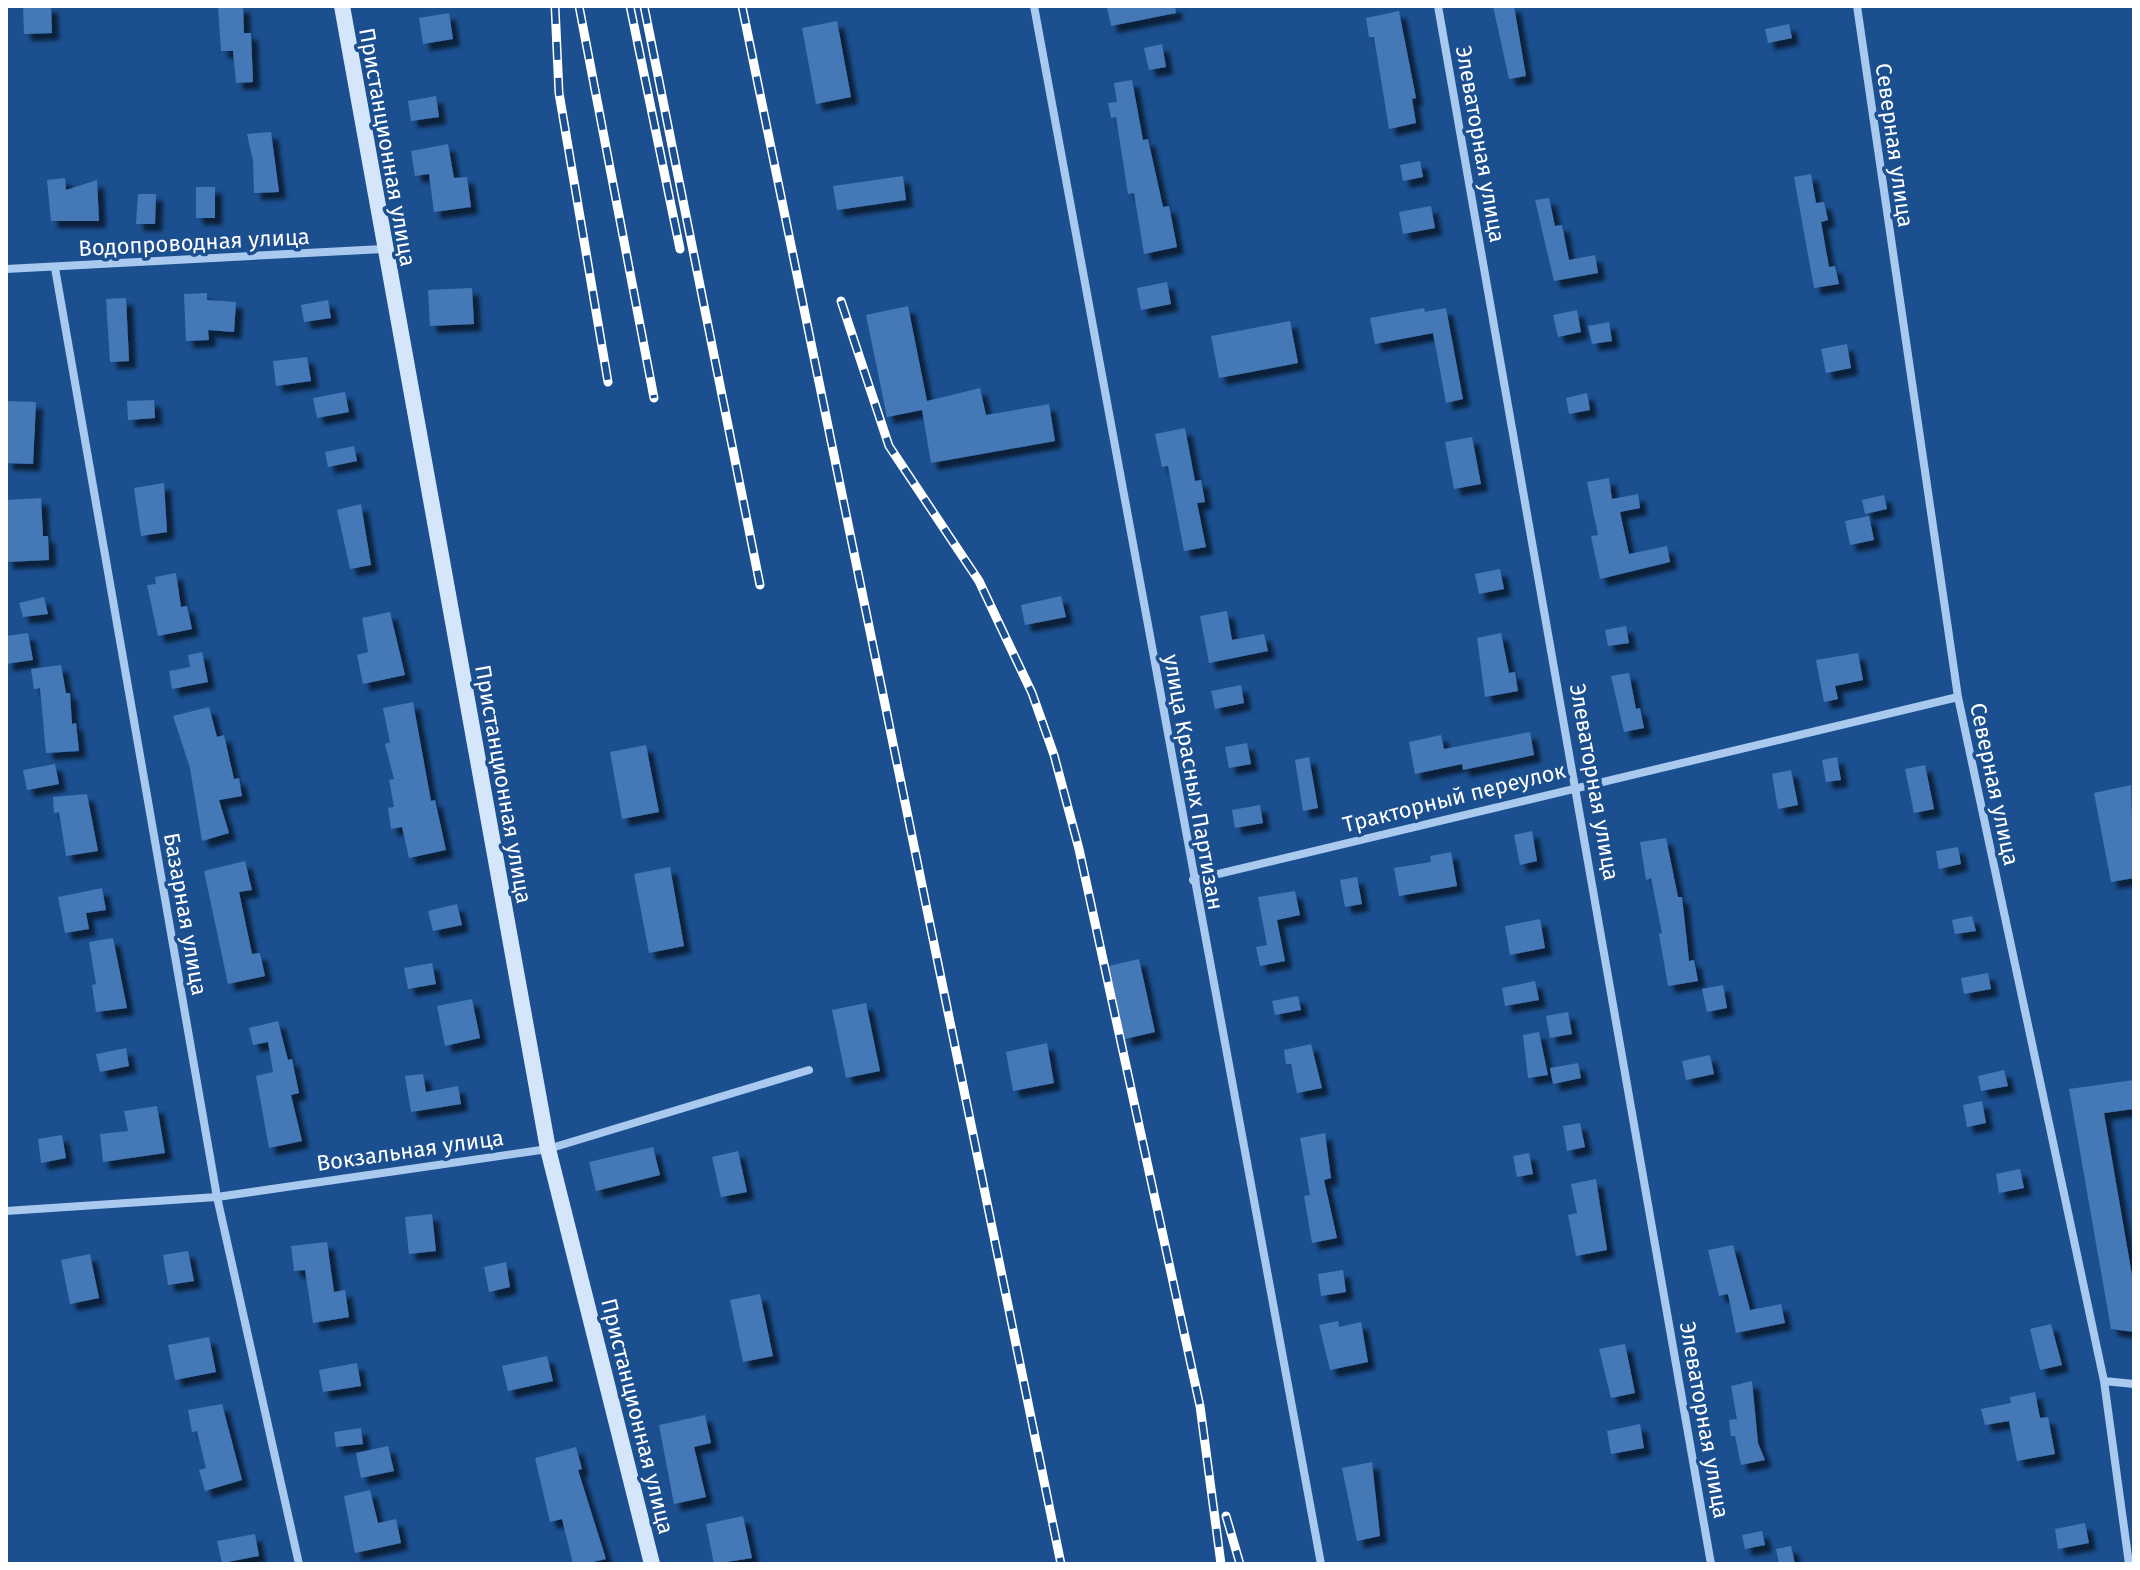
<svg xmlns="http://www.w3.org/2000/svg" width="2140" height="1570" viewBox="0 0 2140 1570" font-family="'Fira Sans',sans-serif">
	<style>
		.building { fill: #4478b7; filter: url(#shadow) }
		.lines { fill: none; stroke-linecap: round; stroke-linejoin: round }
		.street { stroke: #a9c9ee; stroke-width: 8 }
		.secondary { stroke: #d6e6fa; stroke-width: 16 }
		.rail-casing { stroke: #fff; stroke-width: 9 }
		.rail { stroke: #1b4f8f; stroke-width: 6; stroke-dasharray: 18; stroke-linecap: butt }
		.labels { text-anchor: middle; stroke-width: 7; stroke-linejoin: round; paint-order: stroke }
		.street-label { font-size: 22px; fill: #fff; stroke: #1b4f8f }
	</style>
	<defs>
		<filter id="shadow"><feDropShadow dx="7" dy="7" stdDeviation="2" flood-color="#0009"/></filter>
	</defs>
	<rect width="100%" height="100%" fill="#1b4f8f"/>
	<path class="building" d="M 23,6 L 51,6 L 52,33 L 24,34 Z
		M 218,6 L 243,6 L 244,33 L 251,33 L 253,82 L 236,83 L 233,51 L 221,51 Z
		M 1119,6 L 1175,6 L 1176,13 L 1111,26 L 1107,8 Z
		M 1493,6 L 1514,6 L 1526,76 L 1509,79 Z
		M 1399,11 L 1416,98 L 1412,99 L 1416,123 L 1389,129 L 1374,37 L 1369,37 L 1366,18 Z
		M 449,13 L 453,39 L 423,44 L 419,18 Z
		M 837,21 L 851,97 L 816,104 L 802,28 Z
		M 1789,24 L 1792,38 L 1768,43 L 1765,29 Z
		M 1162,44 L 1166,67 L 1149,70 L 1144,48 Z
		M 1132,80 L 1143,140 L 1148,139 L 1163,207 L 1169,206 L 1177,247 L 1144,254 L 1134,193 L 1128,194 L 1116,117 L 1111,118 L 1108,103 L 1117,102 L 1114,83 Z
		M 436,96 L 439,117 L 411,121 L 408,101 Z
		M 271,132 L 279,192 L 254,193 L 253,161 L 247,134 Z
		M 448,144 L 454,178 L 467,177 L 471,207 L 434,212 L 429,174 L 415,176 L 411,151 Z
		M 1420,161 L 1423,177 L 1403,181 L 1400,165 Z
		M 1811,174 L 1816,203 L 1824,202 L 1828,220 L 1821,222 L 1829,267 L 1835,266 L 1839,284 L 1814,288 L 1794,177 Z
		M 903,176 L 906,200 L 837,210 L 833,186 Z
		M 65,178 L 66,190 L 97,180 L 99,221 L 51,221 L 47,180 Z
		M 196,187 L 215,187 L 215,218 L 196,218 Z
		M 138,194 L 156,194 L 155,224 L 136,224 Z
		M 1549,198 L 1555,226 L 1562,225 L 1569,260 L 1595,255 L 1598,273 L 1554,281 L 1535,200 Z
		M 1431,206 L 1435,228 L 1403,234 L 1399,212 Z
		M 1167,282 L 1171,304 L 1141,310 L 1137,288 Z
		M 472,288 L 474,324 L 430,326 L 428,290 Z
		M 207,293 L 207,300 L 236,302 L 234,332 L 208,330 L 209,340 L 186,341 L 184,294 Z
		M 126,298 L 129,361 L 110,362 L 106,299 Z
		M 328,300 L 331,318 L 304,322 L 301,305 Z
		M 908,306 L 927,401 L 980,388 L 986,415 L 1049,404 L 1055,441 L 931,463 L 922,410 L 887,417 L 866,315 Z
		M 1424,308 L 1425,312 L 1446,308 L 1463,399 L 1446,403 L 1433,333 L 1375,344 L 1370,318 Z
		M 1577,310 L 1581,332 L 1558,337 L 1553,315 Z
		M 1290,321 L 1298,363 L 1219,378 L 1211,336 Z
		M 1609,322 L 1612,341 L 1592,344 L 1588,326 Z
		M 1847,344 L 1851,368 L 1826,373 L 1821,349 Z
		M 307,357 L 311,381 L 276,386 L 273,361 Z
		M 345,392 L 349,412 L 317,418 L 313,398 Z
		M 1587,393 L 1590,410 L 1569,414 L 1566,398 Z
		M 154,400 L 155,418 L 128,420 L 127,401 Z
		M 6,401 L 36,402 L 33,464 L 6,463 Z
		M 1185,428 L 1195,481 L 1201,480 L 1205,502 L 1197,503 L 1206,547 L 1184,551 L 1168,466 L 1162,467 L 1155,434 Z
		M 1472,437 L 1481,484 L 1454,489 L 1445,442 Z
		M 354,446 L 357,461 L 328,467 L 325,452 Z
		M 1609,478 L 1612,499 L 1638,494 L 1640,508 L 1620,512 L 1629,554 L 1667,546 L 1670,562 L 1600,579 L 1591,536 L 1598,535 L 1587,482 Z
		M 164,483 L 167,532 L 141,536 L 134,488 Z
		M 1884,495 L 1887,509 L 1865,514 L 1862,500 Z
		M 41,498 L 43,536 L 48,536 L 49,560 L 6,562 L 6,500 Z
		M 361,504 L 371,565 L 350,569 L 337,510 Z
		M 1869,516 L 1874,540 L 1850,545 L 1845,521 Z
		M 1500,569 L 1504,589 L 1479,594 L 1475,574 Z
		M 176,573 L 181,607 L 187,606 L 192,629 L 158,636 L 147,585 L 156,584 L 155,577 Z
		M 1061,596 L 1066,617 L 1025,625 L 1021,605 Z
		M 44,597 L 48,614 L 23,617 L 19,603 Z
		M 1227,611 L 1232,640 L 1264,634 L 1268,651 L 1209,663 L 1200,616 Z
		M 390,612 L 405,675 L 363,684 L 357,655 L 368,652 L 362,618 Z
		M 1626,626 L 1629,643 L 1608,646 L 1605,630 Z
		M 28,633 L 33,660 L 6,664 L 6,636 Z
		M 1501,633 L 1509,673 L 1515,672 L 1518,691 L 1485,697 L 1477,638 Z
		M 202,652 L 208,682 L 172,689 L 169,671 L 190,667 L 188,655 Z
		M 1858,653 L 1863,680 L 1835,686 L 1838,699 L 1824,702 L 1816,660 Z
		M 61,665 L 66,693 L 70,693 L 72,724 L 76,723 L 79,751 L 46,753 L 40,688 L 34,689 L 31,669 Z
		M 1629,673 L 1636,709 L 1640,708 L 1644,728 L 1624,732 L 1611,676 Z
		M 1241,685 L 1244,703 L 1215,709 L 1211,691 Z
		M 413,702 L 431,801 L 435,800 L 446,850 L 409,858 L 402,827 L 391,829 L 388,808 L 394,807 L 389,780 L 394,779 L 385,744 L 390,742 L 383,708 Z
		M 209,707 L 217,737 L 224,735 L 234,779 L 239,778 L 242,796 L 219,800 L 229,833 L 202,841 L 190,768 L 173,716 Z
		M 1530,732 L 1534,755 L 1463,770 L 1462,764 L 1415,774 L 1409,742 L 1441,735 L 1444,749 Z
		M 1247,743 L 1251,764 L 1229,768 L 1225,747 Z
		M 646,745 L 659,812 L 622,819 L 610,752 Z
		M 1309,757 L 1318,808 L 1303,811 L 1295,760 Z
		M 1837,757 L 1841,780 L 1826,782 L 1822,760 Z
		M 55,764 L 59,784 L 27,790 L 23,770 Z
		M 1925,765 L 1934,809 L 1914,813 L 1905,769 Z
		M 1791,770 L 1798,805 L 1778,809 L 1772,774 Z
		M 2131,785 L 2134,878 L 2111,882 L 2094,793 Z
		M 87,794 L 98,851 L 66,856 L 59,812 L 54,813 L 53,797 Z
		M 1260,805 L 1263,823 L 1235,828 L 1232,810 Z
		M 1532,831 L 1537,861 L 1520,865 L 1514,835 Z
		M 1666,838 L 1678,897 L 1682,897 L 1689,961 L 1694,960 L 1698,981 L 1668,986 L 1659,934 L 1662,933 L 1651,878 L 1646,880 L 1640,842 Z
		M 1958,847 L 1961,864 L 1939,869 L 1936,851 Z
		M 1451,852 L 1457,886 L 1399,896 L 1394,868 L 1431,862 L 1430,856 Z
		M 245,861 L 252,890 L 239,892 L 252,954 L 260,953 L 265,976 L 228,984 L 204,871 Z
		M 670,867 L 684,946 L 649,953 L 634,874 Z
		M 1357,877 L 1362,904 L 1345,907 L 1340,880 Z
		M 102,888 L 106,910 L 86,913 L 89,929 L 65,933 L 58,897 Z
		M 1295,891 L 1300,915 L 1277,920 L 1285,961 L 1260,966 L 1256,947 L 1267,945 L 1258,897 Z
		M 457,904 L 462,925 L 433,931 L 428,911 Z
		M 1972,916 L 1976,931 L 1955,934 L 1952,920 Z
		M 1540,919 L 1545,948 L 1510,955 L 1505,926 Z
		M 113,938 L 127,1008 L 96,1012 L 92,985 L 96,984 L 89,942 Z
		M 1139,959 L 1155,1032 L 1125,1039 L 1109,966 Z
		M 432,963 L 436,984 L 408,989 L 404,968 Z
		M 1988,973 L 1991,989 L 1964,994 L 1961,978 Z
		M 1535,981 L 1539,1000 L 1505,1006 L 1502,988 Z
		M 1723,985 L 1727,1008 L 1707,1012 L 1702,989 Z
		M 1298,996 L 1301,1010 L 1275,1015 L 1272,1001 Z
		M 472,999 L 480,1038 L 445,1046 L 437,1006 Z
		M 866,1003 L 880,1071 L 846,1078 L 832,1010 Z
		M 1568,1012 L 1572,1034 L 1550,1038 L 1546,1016 Z
		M 278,1021 L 288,1060 L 292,1059 L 299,1093 L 291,1095 L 302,1141 L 269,1148 L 256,1076 L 273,1072 L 268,1042 L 253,1045 L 249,1028 Z
		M 1539,1032 L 1548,1075 L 1528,1078 L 1523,1035 Z
		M 1047,1043 L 1054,1083 L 1013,1091 L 1006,1052 Z
		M 1311,1044 L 1322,1088 L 1297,1093 L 1291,1064 L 1286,1064 L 1284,1050 Z
		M 126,1048 L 129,1066 L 100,1072 L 96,1054 Z
		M 1710,1055 L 1714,1074 L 1686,1080 L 1682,1061 Z
		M 1578,1063 L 1581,1078 L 1553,1084 L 1550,1068 Z
		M 2004,1070 L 2008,1086 L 1981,1091 L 1978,1076 Z
		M 423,1074 L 426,1092 L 458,1086 L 461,1104 L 411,1112 L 405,1076 Z
		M 2134,1080 L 2134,1109 L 2104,1113 L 2134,1287 L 2134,1332 L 2111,1329 L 2069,1089 Z
		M 1982,1101 L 1986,1123 L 1967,1127 L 1963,1105 Z
		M 157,1106 L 165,1153 L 103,1162 L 100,1134 L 128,1131 L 124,1111 Z
		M 1580,1123 L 1585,1147 L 1567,1151 L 1563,1126 Z
		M 1325,1133 L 1331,1178 L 1324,1180 L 1337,1238 L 1312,1243 L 1304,1196 L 1310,1195 L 1300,1138 Z
		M 62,1135 L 66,1158 L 41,1163 L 38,1139 Z
		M 653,1147 L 660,1175 L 596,1191 L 589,1162 Z
		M 738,1151 L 747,1192 L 721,1197 L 712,1157 Z
		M 1529,1153 L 1533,1174 L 1517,1177 L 1513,1156 Z
		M 2020,1169 L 2024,1188 L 1999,1193 L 1996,1174 Z
		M 1596,1179 L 1607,1250 L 1576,1256 L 1568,1215 L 1577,1213 L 1571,1184 Z
		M 432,1214 L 436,1251 L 409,1254 L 405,1217 Z
		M 327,1242 L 334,1292 L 345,1290 L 349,1317 L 313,1323 L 305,1270 L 294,1271 L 291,1246 Z
		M 1733,1245 L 1750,1310 L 1781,1304 L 1785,1323 L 1736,1333 L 1728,1294 L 1719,1296 L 1708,1250 Z
		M 188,1251 L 194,1281 L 168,1285 L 163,1255 Z
		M 90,1254 L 99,1298 L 70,1304 L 61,1260 Z
		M 506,1262 L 510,1287 L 489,1292 L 484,1267 Z
		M 1343,1270 L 1346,1292 L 1321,1296 L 1318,1274 Z
		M 760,1294 L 773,1356 L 743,1362 L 730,1300 Z
		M 1338,1321 L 1339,1327 L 1361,1322 L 1368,1362 L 1330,1370 L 1319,1325 Z
		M 2051,1324 L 2062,1365 L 2040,1370 L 2030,1329 Z
		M 209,1337 L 216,1372 L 175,1380 L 168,1345 Z
		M 1625,1344 L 1635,1393 L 1611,1398 L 1599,1349 Z
		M 547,1356 L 553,1381 L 508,1391 L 502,1366 Z
		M 357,1363 L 361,1386 L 323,1392 L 319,1370 Z
		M 1752,1381 L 1758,1443 L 1765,1460 L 1741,1465 L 1735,1436 L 1731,1436 L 1729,1420 L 1737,1419 L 1731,1386 Z
		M 2035,1392 L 2040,1418 L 2048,1417 L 2055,1454 L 2017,1461 L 2009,1421 L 1985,1425 L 1981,1409 L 2011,1403 L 2010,1397 Z
		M 222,1404 L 242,1480 L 205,1491 L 199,1470 L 206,1468 L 197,1431 L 192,1432 L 188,1410 Z
		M 705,1415 L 711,1443 L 694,1447 L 706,1497 L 674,1504 L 659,1425 Z
		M 1640,1424 L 1644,1448 L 1611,1454 L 1607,1431 Z
		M 361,1428 L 363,1444 L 336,1447 L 334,1432 Z
		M 388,1446 L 394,1471 L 361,1478 L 356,1453 Z
		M 576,1447 L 582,1469 L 578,1470 L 606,1559 L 584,1564 L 573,1564 L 562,1519 L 550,1522 L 535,1458 Z
		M 1372,1462 L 1380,1536 L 1357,1541 L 1342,1468 Z
		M 370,1490 L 378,1523 L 396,1519 L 401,1543 L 355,1553 L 344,1496 Z
		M 743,1516 L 752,1558 L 714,1564 L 706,1524 Z
		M 2085,1523 L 2089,1543 L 2058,1549 L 2055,1529 Z
		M 1762,1531 L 1765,1545 L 1745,1549 L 1742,1535 Z
		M 255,1534 L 259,1556 L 222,1563 L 217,1541 Z
		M 1791,1546 L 1795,1564 L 1779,1564 L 1776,1549 Z"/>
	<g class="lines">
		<path class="street" d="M 1034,6 L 1321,1564
			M 1438,6 L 1711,1564
			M 1857,6 L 1958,697 L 2104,1381 L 2129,1564
			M 55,268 L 217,1197 L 299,1564
			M 6,269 L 383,249
			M 1193,880 L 1958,697
			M 6,1211 L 217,1197 L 548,1149 L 809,1070
			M 2104,1381 L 2134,1384"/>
		<path class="secondary" d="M 342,6 L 548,1149 L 652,1564"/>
		<g class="rail-casing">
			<path id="rail" d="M 555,6 L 559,93 L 608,382
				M 579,6 L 654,398
				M 630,6 L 680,249
				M 644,6 L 760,585
				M 742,6 L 1061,1564
				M 841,301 L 889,446 L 979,581 L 1032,693 L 1054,755 L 1079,849 L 1200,1406 L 1221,1564
				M 1226,1516 L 1240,1564"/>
		</g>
		<use href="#rail" class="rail"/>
	</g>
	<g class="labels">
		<g class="street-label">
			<text transform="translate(1481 144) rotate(80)" y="8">Элеваторная улица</text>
			<text transform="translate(1895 145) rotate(82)" y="8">Северная улица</text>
			<text transform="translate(388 147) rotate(80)" y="8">Пристанционная улица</text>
			<text transform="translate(194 242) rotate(-3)" y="8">Водопроводная улица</text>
			<text transform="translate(1194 782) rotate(80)" y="8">улица Красных Партизан</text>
			<text transform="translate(1595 782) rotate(80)" y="8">Элеваторная улица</text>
			<text transform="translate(504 784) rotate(80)" y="8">Пристанционная улица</text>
			<text transform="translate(1995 784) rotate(78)" y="8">Северная улица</text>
			<text transform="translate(1454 797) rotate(-14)" y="8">Тракторный переулок</text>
			<text transform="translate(186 914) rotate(80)" y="8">Базарная улица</text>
			<text transform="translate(410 1150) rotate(-8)" y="8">Вокзальная улица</text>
			<text transform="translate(638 1416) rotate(76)" y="8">Пристанционная улица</text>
			<text transform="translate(1705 1420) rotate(80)" y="8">Элеваторная улица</text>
		</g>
	</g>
	<rect width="2140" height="1570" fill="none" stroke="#ffffff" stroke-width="16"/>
</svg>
